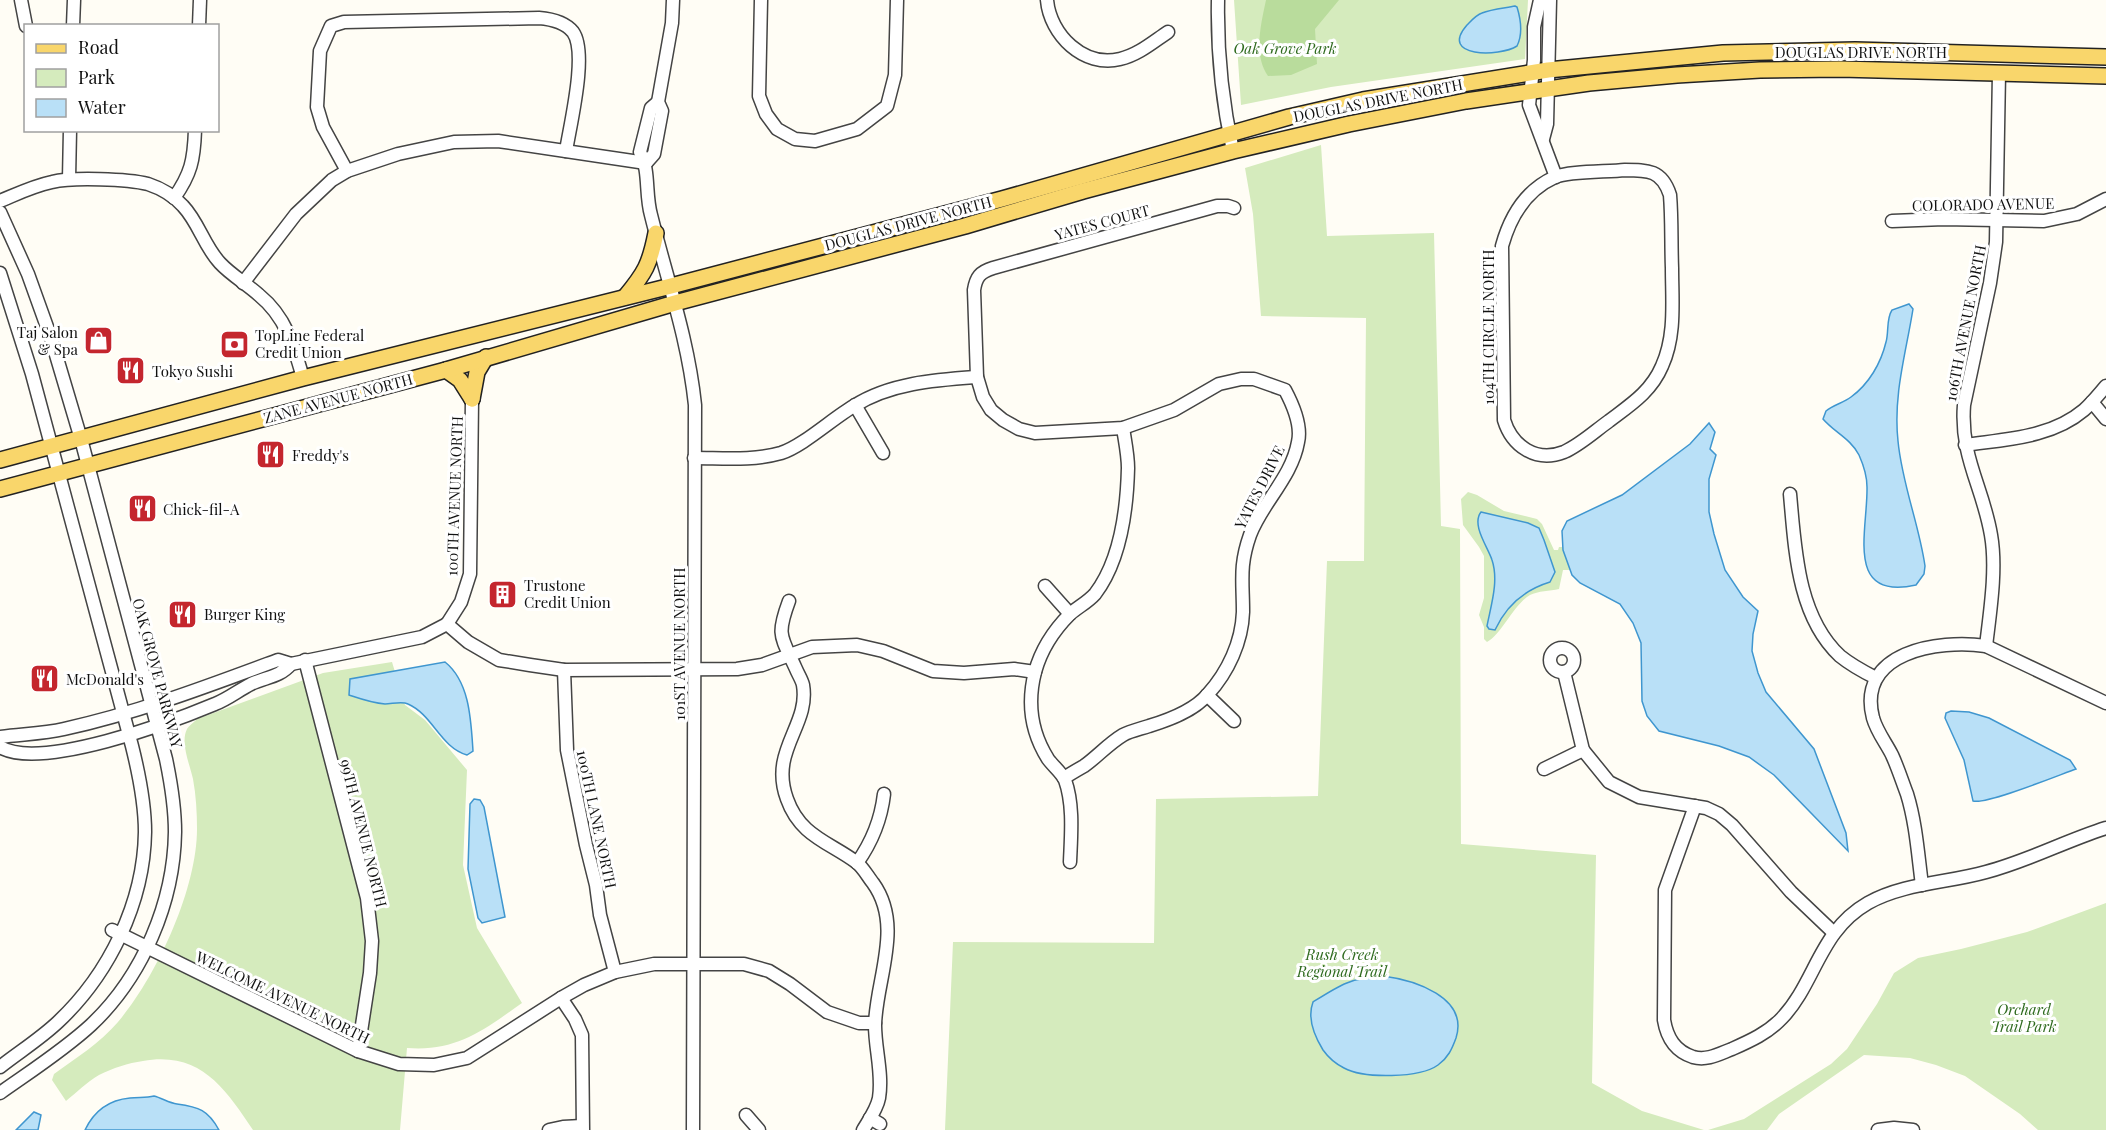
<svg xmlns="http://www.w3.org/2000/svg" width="2106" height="1130" font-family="'Playfair Display',serif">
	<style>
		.green { fill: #d5ebbd }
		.forest { fill: #b9dc9c }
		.water { fill: #b9e0f7; stroke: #3f96cf; stroke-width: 1.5 }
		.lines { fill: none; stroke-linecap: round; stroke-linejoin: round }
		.minor-casing { stroke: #444; stroke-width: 15 }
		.major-casing { stroke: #222; stroke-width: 18 }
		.minor { stroke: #fff; stroke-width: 12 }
		.major { stroke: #f9d66b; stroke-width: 15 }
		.labels { text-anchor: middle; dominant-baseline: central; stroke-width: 6; stroke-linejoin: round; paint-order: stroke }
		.park-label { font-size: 15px; font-style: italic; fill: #2f6b1f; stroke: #fff }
		.street-label { font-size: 15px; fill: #111; stroke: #fff }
		.poi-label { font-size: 15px; fill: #111; stroke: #fff; text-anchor: start }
	</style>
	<rect width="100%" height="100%" fill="#fffdf5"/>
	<g class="green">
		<path d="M1234 0H1528L1525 59 1331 87 1241 105Z"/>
		<path d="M1321 145 1327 236 1434 233 1441 526 1460 529 1461 844 1596 855 1592 1083 1642 1111 1704 1130H945L953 942 1154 943 1156 799 1318 796 1327 561H1364L1366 318 1261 316 1253 214 1245 168Z"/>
		<path d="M1468 492 1477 495 1504 511 1537 519 1542 524 1554 550H1558L1559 547H1563L1570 570H1563L1559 589C1550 591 1538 591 1530 595 1514 604 1501 635 1487 642L1484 639V627L1479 615 1484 598V556L1479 547 1463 525 1461 499Z"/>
		<path d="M392 662 405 705 425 720 467 770 463 865 477 928 522 1003C484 1030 456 1052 407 1048L400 1130H253C225 1088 200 1051 143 1061 128 1063 113 1068 99 1075 87 1082 77 1092 66 1101L52 1080 54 1074C76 1058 100 1043 118 1022 157 976 197 889 197 829 197 813 196 795 193 779 190 765 180 743 187 729 189 726 194 722 197 719L323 673Z"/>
		<path d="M2106 903V1130H2038L2020 1114 1965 1076 1936 1065 1910 1058 1864 1055 1779 1114 1767 1130H1708L1744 1119 1831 1064 1847 1049 1877 1004 1894 973 1918 958 1961 949 2027 932Z"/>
	</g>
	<path class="forest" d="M1266 0H1339L1315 29 1317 64 1291 75 1268 76C1253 55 1261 24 1266 0Z"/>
	<g class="water">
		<path d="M1515 6 1517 7C1521 20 1523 34 1517 46 1500 57 1438 58 1467 25 1471 21 1476 15 1482 13 1491 9 1505 8 1515 6Z"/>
		<path d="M1909 304 1913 309C1906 353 1893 395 1898 441 1902 484 1919 524 1925 566L1924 574 1916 585C1844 601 1868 530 1867 487 1867 477 1863 464 1859 455 1851 439 1834 432 1823 419L1826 411C1833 405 1843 403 1851 397 1869 384 1881 363 1886 342 1889 332 1886 319 1892 310Z"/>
		<path d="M1709 423 1715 432 1710 449 1716 455 1709 479V512L1714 534 1725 570 1743 597 1758 611 1753 634 1752 651 1758 673 1766 692 1814 749 1846 833 1848 851 1774 775 1749 757 1719 746 1659 731 1647 716 1642 701 1641 643 1633 623 1620 604 1580 583 1572 575 1563 550 1562 531 1567 521 1622 495 1690 444Z"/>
		<path d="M1481 512 1528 523 1539 528 1544 540 1555 572 1550 582C1524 590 1506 606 1495 630L1489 629 1487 626C1491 605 1499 581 1492 560 1488 547 1471 525 1481 512Z"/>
		<path d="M445 662C470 682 471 721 473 751L467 755C440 747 433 715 408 704 402 701 392 704 385 704 372 703 361 699 349 695L350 679Z"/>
		<path d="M1951 711 1969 712 1989 718 2070 760 2076 769C2059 775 1986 805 1973 801L1964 760 1945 718 1946 713Z"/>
		<path d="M474 799 480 800 484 807 505 917 482 923 478 918 468 869 470 804Z"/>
		<path d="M1383 976C1414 980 1469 997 1456 1038 1452 1049 1448 1058 1438 1065 1420 1078 1364 1079 1344 1068 1336 1064 1328 1057 1323 1050 1315 1037 1307 1018 1313 1002 1340 985 1350 978 1383 976Z"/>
		<path d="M154 1096C162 1098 169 1103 177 1104 199 1107 208 1110 219 1130H85C94 1111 108 1100 130 1098 139 1097 146 1098 154 1096Z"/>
		<path d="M34 1112 41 1115 38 1130H16Z"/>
	</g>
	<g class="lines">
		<defs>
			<g id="minor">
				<path d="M21 0 26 26"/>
				<path d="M761 0 759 96 766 114 777 129 795 139 815 141 857 129 887 106 895 75 897 0"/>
				<path d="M1047 0C1050 35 1084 68 1120 59 1138 55 1153 42 1168 32"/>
				<path d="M1218 0C1217 51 1222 101 1233 151"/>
				<path d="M1540 0 1534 27V60L1529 105 1556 177"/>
				<path d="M73 26 74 0"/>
				<path d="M199 26 200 0"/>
				<path d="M658 102 651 108 640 152C650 171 645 194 651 215 667 280 688 338 695 405L693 1130"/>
				<path d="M1543 139 1547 124 1550 0"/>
				<path d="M646 163 654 154 662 111 658 102 672 23 673 0"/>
				<path d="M1625 170C1648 170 1662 170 1670 195 1672 219 1671 243 1672 268 1672 301 1676 335 1662 366 1651 392 1630 405 1609 421 1595 431 1580 445 1564 452 1536 463 1512 446 1504 420L1502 246C1510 217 1526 190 1555 177 1569 171 1607 172 1625 170Z"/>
				<path d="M347 171 323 127 317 107 320 51 331 26 344 22 539 18C551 19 565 22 573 32 588 53 570 125 566 151"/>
				<path d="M69 179 70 130"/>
				<path d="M174 198C191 174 194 160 195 130"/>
				<path d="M0 201C17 194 33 186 52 182 72 177 128 179 148 184 160 188 174 196 183 206 199 223 204 246 220 263 231 275 247 284 259 295 286 317 294 346 303 378"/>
				<path d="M0 212 28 274 51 338 81 439 166 759C171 783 175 807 175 832 174 902 143 976 91 1025 64 1050 31 1071 0 1093"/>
				<path d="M1892 221 1944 219 2044 221 2077 214 2106 199"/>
				<path d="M0 273 32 374 132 746C139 774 145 803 145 832 144 903 109 974 58 1022 40 1039 19 1052 0 1067"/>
				<path d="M243 283 296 214 332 180 347 171 398 154 454 142 498 141 646 163"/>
				<path d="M2092 402 2106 419"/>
				<path d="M855 405 883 453"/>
				<path d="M1965 445C2006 439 2051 438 2084 410 2092 403 2099 394 2106 386"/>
				<path d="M694 458C723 458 753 461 781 453 803 446 833 418 854 406 890 383 935 380 977 377"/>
				<path d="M1790 494C1795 548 1797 616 1840 656 1851 665 1864 672 1876 678"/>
				<path d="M1045 586 1070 614"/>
				<path d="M789 601C776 636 781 636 796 669 798 674 802 680 803 685 810 726 769 750 787 799 800 836 829 842 856 862 863 867 868 877 873 883 904 926 876 979 875 1025 875 1049 883 1074 879 1098 877 1109 869 1120 863 1130"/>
				<path d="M447 624 468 642 499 660 530 665 564 670 737 669 762 665 812 647 857 645 883 651 933 671 964 673 1014 669 1035 672"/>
				<path d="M447 624 461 602 470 574 472 399"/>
				<path d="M1986 646C1990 612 1997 569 1991 535 1983 487 1960 457 1964 405L1990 283 1996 242 1999 73"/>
				<circle cx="1562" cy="660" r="12"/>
				<path d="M305 660 367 898 372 941 370 973 358 1051"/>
				<path d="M564 670 567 750 586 845 596 885 600 915 615 972"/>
				<path d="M1564 672 1583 750 1609 782 1639 797 1706 808 1719 814 1732 825 1791 892 1834 933"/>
				<path d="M1207 695 1234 721"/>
				<path d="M0 737C21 734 43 734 64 729 137 713 208 686 278 660L291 664 422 637 447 624"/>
				<path d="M0 747C40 771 172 722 215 704 228 699 239 690 251 684 266 677 280 677 291 664"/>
				<path d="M1544 769 1583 750"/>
				<path d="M1064 778C1070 774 1077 770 1084 766 1097 757 1108 744 1123 735 1130 731 1140 729 1149 726 1169 720 1194 711 1208 694 1228 672 1242 642 1243 612 1243 581 1239 566 1250 535 1262 503 1292 477 1298 442 1302 425 1293 405 1285 390L1254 379H1241L1219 384 1174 410 1123 428 1035 433 1019 429 1003 420 991 410 983 397 977 377 974 290C976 277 980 272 993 268L1217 206H1228L1234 208"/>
				<path d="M1695 806 1665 890 1664 1020C1667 1038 1675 1051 1693 1057 1707 1061 1719 1054 1732 1049 1750 1041 1768 1033 1782 1018 1816 982 1819 931 1868 903 1904 883 1947 883 1986 872 2028 861 2065 841 2106 828"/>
				<path d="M1070 862C1071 836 1074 805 1065 780 1061 772 1053 766 1048 759 1031 732 1027 703 1035 672 1041 650 1054 630 1070 614 1078 607 1088 602 1095 594 1121 560 1127 510 1128 468 1128 455 1125 441 1123 428"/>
				<path d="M857 863C872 842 881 820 884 794"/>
				<path d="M1922 885C1918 855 1916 823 1907 794 1902 781 1898 768 1892 755 1886 743 1877 732 1873 718 1856 652 1938 639 1986 646L2106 703"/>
				<path d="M112 930 358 1051 399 1064 434 1065 467 1058 561 998 584 985 615 972 654 964H744L769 971 790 984 827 1012 859 1023H875"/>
				<path d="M561 998 575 1019 582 1035 583 1130"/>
				<path d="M746 1115 759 1130"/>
				<path d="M870 1118 880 1124"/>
				<path d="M549 1130 563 1127 582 1126"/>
				<path d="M1878 1130 1894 1128 1913 1130"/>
			</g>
			<g id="major">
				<path d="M625 297C645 273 650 264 656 233"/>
				<path d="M446 370 460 380 472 399"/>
				<path d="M472 399 477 372 486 357"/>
				<path d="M0 460 303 378 671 286 1002 199 1289 117 1363 100 1548 70 1723 53 1855 50 2106 57"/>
				<path d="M0 489 446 370 675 303 965 226 1083 191 1233 151 1349 124 1466 101 1589 83 1677 75 1760 70 1840 69 2106 76"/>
			</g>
		</defs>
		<use href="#minor" class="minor-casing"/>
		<use href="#major" class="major-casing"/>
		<use href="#minor" class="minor"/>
		<use href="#major" class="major"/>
	</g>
	<defs>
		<symbol id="shop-square" viewBox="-11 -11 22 22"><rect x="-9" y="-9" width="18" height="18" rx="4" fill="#c4262e" stroke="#fff"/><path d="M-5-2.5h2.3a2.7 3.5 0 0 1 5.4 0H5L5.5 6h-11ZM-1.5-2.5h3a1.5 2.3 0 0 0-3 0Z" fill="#fff"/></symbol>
		<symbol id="bank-square" viewBox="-11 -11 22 22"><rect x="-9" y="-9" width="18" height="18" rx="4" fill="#c4262e" stroke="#fff"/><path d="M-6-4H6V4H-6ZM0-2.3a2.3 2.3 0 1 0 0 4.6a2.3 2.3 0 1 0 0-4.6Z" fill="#fff"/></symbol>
		<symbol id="restaurant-square" viewBox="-11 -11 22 22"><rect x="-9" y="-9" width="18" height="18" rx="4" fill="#c4262e" stroke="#fff"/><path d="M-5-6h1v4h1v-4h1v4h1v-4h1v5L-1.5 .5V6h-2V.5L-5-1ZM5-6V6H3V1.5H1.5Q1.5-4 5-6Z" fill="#fff"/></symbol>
		<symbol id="building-square" viewBox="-11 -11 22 22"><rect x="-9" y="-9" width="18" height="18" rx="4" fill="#c4262e" stroke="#fff"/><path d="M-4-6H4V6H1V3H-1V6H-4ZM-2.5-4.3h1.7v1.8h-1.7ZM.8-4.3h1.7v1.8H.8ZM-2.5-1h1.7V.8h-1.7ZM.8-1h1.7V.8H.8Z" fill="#fff"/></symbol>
	</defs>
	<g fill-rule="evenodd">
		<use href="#shop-square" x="82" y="324" width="33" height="33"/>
		<use href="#bank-square" x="218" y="328" width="33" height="33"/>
		<use href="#restaurant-square" x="114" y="354" width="33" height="33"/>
		<use href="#restaurant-square" x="254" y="438" width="33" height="33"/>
		<use href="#restaurant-square" x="126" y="492" width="33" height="33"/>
		<use href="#building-square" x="486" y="578" width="33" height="33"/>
		<use href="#restaurant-square" x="166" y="598" width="33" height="33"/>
		<use href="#restaurant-square" x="28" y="662" width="33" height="33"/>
	</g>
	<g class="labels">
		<g class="park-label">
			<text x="1285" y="48">Oak Grove Park</text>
			<text x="1342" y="954">Rush Creek<tspan x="1342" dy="17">Regional Trail</tspan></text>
			<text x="2024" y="1009">Orchard<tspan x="2024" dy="17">Trail Park</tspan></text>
		</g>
		<g class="street-label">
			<text x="1861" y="52">DOUGLAS DRIVE NORTH</text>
			<text transform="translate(1378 100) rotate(-11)">DOUGLAS DRIVE NORTH</text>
			<text transform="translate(1983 204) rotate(-1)">COLORADO AVENUE</text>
			<text transform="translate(1102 222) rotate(-15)">YATES COURT</text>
			<text transform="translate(908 223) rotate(-15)">DOUGLAS DRIVE NORTH</text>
			<text transform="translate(1965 323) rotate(-79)">106TH AVENUE NORTH</text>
			<text transform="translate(1488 327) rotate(-90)">104TH CIRCLE NORTH</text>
			<text transform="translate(338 398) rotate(-15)">ZANE AVENUE NORTH</text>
			<text transform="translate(1259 487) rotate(-63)">YATES DRIVE</text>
			<text transform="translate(454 496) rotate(-88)">100TH AVENUE NORTH</text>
			<text transform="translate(679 644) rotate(-90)">101ST AVENUE NORTH</text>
			<text transform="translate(158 673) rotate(75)">OAK GROVE PARKWAY</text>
			<text transform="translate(597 819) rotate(78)">100TH LANE NORTH</text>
			<text transform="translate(364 833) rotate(76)">99TH AVENUE NORTH</text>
			<text transform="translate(283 997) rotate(26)">WELCOME AVENUE NORTH</text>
		</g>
		<g class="poi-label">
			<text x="78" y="332" text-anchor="end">Taj Salon<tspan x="78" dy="17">&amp; Spa</tspan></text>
			<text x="255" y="335">TopLine Federal<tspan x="255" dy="17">Credit Union</tspan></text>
			<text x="152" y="371">Tokyo Sushi</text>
			<text x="292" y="455">Freddy's</text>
			<text x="163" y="509">Chick-fil-A</text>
			<text x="524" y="585">Trustone<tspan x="524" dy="17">Credit Union</tspan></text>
			<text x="204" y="614">Burger King</text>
			<text x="66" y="679">McDonald's</text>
		</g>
	</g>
	<rect x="24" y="24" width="195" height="108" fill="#ffffff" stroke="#a0a0a0" stroke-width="1.5"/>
	<rect x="36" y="44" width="30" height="9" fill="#f9d66b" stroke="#a0a0a0" stroke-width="1.5"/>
	<text x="78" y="54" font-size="18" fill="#111111">Road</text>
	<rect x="36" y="69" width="30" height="18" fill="#d5ebbd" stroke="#a0a0a0" stroke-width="1.5"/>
	<text x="78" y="84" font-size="18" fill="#111111">Park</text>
	<rect x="36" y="99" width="30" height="18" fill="#b9e0f7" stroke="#a0a0a0" stroke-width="1.5"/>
	<text x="78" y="114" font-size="18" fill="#111111">Water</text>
</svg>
